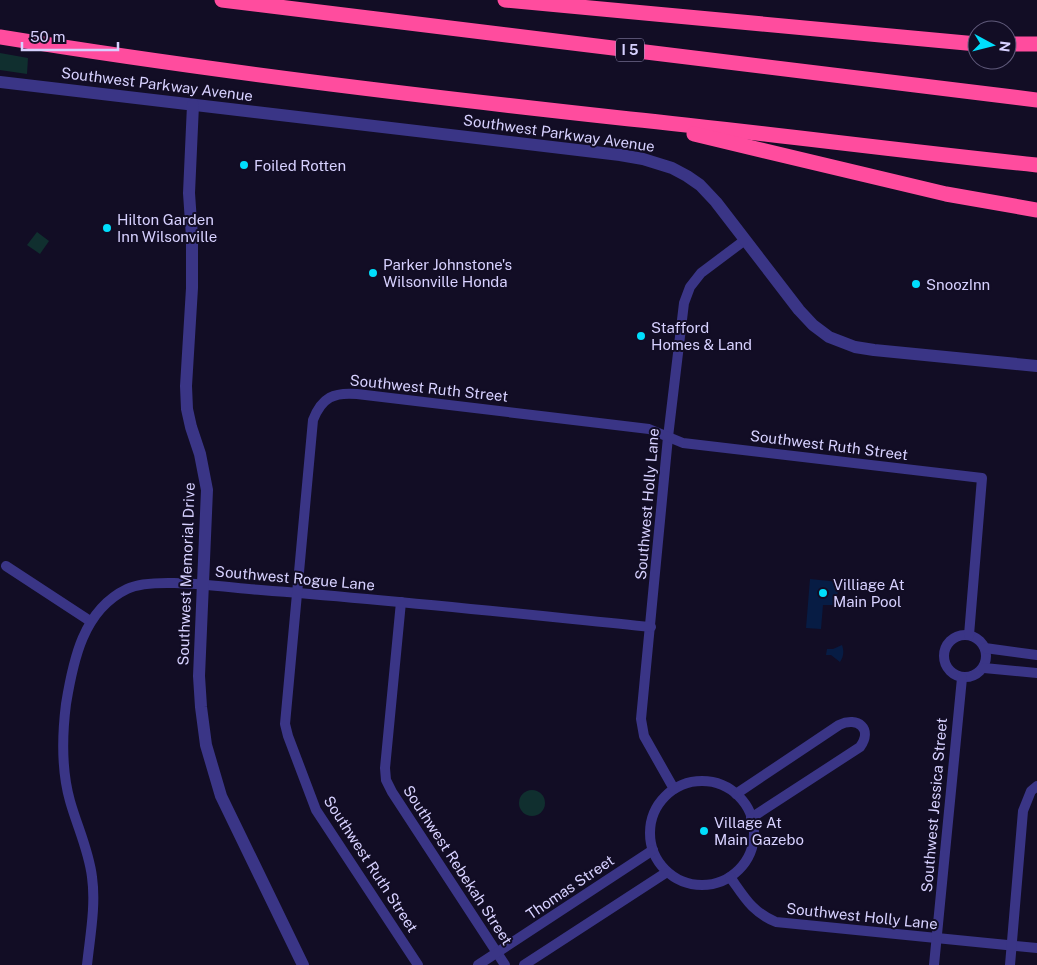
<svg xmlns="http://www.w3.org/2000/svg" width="1037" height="965" font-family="'Public Sans',sans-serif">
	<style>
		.green { fill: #102f2f }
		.water { fill: #071c44 }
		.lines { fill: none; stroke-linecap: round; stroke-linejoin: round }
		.minor { stroke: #3a3586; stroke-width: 10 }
		.tertiary { stroke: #3a3586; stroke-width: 12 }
		.motorway { stroke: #ff4c9e; stroke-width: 15 }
		.poi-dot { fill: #00defc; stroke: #120d25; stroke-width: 2 }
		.labels { text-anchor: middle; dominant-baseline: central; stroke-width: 4; stroke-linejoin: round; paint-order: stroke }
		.shield { fill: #120d25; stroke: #9c96be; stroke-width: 1 }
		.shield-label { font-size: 14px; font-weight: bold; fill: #d7d1ff }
		.street-label { font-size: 15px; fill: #d7d1ff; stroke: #120d25 }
		.poi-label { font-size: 15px; fill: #d7d1ff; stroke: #120d25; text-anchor: start }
	</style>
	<rect width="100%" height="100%" fill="#120d25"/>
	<g class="green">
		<path d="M0 53 28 58 27 74 0 70Z"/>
		<path d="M37 232 49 241 40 254 27 245Z"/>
		<circle cx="532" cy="803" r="13"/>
	</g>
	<g class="water">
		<path d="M810 579 839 582 836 605H823L821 629 806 628Z"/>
		<path d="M842 645C844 651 844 656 840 662L831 655H826L827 649H833Z"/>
	</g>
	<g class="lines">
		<g class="minor">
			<path d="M6 566 90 621"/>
			<path d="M401 602 385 768 386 780 392 792 505 965"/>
			<circle cx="965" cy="656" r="21"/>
			<path d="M985 648 1037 655"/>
			<path d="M984 668 1037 673"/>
			<circle cx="702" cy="833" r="52"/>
			<path d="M674 789 644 736 641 719 668 437 684 303 690 287 701 273 745 240"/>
			<path d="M736 794 839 725C858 716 873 729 860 747L751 818"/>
			<path d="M730 877C745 898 752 912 776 922L1037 948"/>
			<path d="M87 965C90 936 96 906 92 877 89 851 77 826 70 801 61 769 62 736 66 704 73 661 83 610 127 589 154 576 228 588 261 590 391 600 521 614 651 627"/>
			<path d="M418 965 316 810 288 736 285 724 313 420C322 397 334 392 357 394L649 429 683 443 982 478 969 635"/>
			<path d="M478 965 653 850"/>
			<path d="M524 965 667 872"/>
			<path d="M934 965 962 678"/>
			<path d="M1010 965 1023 811 1031 791 1037 786"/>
		</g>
		<g class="tertiary">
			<path d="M0 82 620 155 643 159 672 168 687 176 700 185 716 202 799 310 813 325 829 337 855 347 874 350 1037 366"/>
			<path d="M193 105 189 193 192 237V288L186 386 187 409 191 427 200 454 207 490 199 676 201 707 206 745 221 796 303 965"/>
		</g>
		<g class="motorway">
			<path d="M222 0 1037 100"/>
			<path d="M505 0 977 44"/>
			<path d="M0 37C209 71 420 96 630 119 766 133 901 151 1037 165"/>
			<path d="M1007 44H1037"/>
			<path d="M694 134 946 194 1037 210"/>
		</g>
	</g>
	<g class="poi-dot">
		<circle cx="244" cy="165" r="5"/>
		<circle cx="107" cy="228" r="5"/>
		<circle cx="373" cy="273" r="5"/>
		<circle cx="916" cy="284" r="5"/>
		<circle cx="641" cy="336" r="5"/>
		<circle cx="823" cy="593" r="5"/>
		<circle cx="704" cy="831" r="5"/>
	</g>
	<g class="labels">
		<rect class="shield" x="616" y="38.5" width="28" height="23" rx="4"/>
		<g class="shield-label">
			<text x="630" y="50">I 5</text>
		</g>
		<g class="street-label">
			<text transform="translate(157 84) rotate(7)">Southwest Parkway Avenue</text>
			<text transform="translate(559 133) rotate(8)">Southwest Parkway Avenue</text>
			<text transform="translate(429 388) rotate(6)">Southwest Ruth Street</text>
			<text transform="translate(829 445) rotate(7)">Southwest Ruth Street</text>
			<text transform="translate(647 504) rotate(-85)">Southwest Holly Lane</text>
			<text transform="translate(186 574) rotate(-88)">Southwest Memorial Drive</text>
			<text transform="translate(295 578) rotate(5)">Southwest Rogue Lane</text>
			<text transform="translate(934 805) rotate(-85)">Southwest Jessica Street</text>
			<text transform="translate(371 864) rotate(57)">Southwest Ruth Street</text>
			<text transform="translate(458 865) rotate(57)">Southwest Rebekah Street</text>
			<text transform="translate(570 887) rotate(-34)">Thomas Street</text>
			<text transform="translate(862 916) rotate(6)">Southwest Holly Lane</text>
		</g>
		<g class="poi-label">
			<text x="254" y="165">Foiled Rotten</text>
			<text x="117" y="219">Hilton Garden<tspan x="117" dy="17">Inn Wilsonville</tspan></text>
			<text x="383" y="264">Parker Johnstone's<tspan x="383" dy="17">Wilsonville Honda</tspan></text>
			<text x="926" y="284">SnoozInn</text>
			<text x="651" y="327">Stafford<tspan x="651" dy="17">Homes &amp; Land</tspan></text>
			<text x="833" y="584">Villiage At<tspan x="833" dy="17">Main Pool</tspan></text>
			<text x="714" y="822">Village At<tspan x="714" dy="17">Main Gazebo</tspan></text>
		</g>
	</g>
	<g transform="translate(992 45) rotate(97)"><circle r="24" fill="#120d25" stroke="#615b7c"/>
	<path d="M0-4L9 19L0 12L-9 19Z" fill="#00defc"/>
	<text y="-8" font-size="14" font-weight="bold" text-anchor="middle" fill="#d7d1ff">N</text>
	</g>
	<path d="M22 42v8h96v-8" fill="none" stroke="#d7d1ff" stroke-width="2.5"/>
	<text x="30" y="42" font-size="15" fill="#d7d1ff" stroke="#120d25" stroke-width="4" paint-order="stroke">50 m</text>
</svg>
